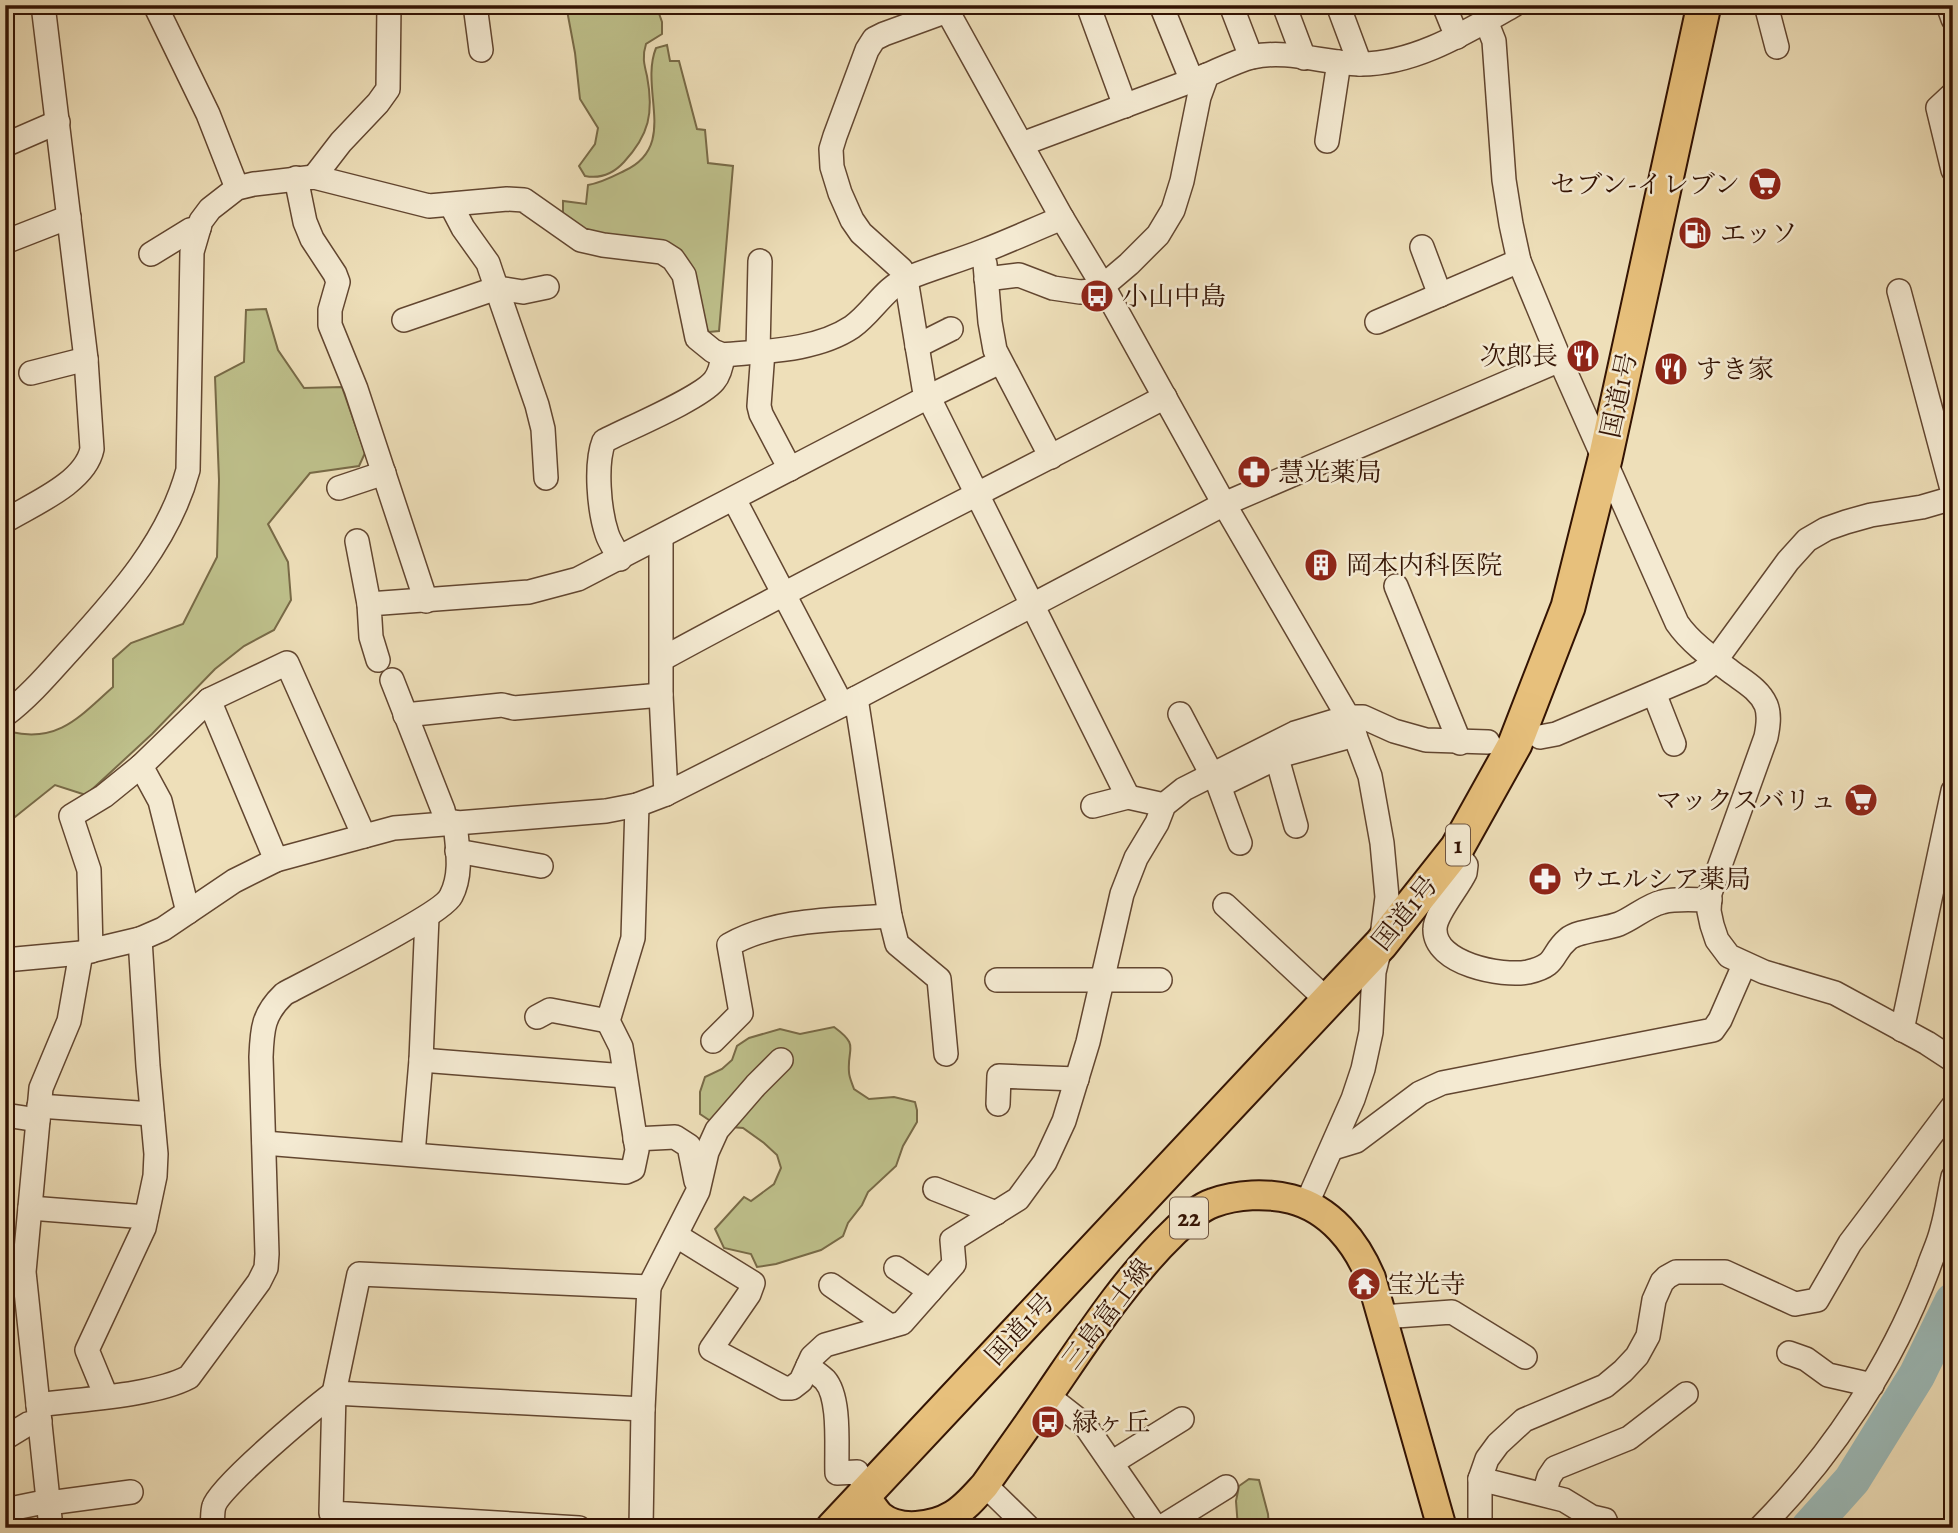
<svg xmlns="http://www.w3.org/2000/svg" width="1958" height="1533" font-family="Alegreya,'Noto Serif JP',serif">
	<style>
		.green { fill: #bec08b; stroke: #786a47; stroke-width: 2 }
		.lines { fill: none; stroke-linecap: round; stroke-linejoin: round }
		.river { stroke: #9cbab8; stroke-width: 37 }
		.minor-casing { stroke: #624630; stroke-width: 26 }
		.major-casing { stroke: #331303; stroke-width: 32 }
		.highway-casing { stroke: #331303; stroke-width: 37 }
		.minor { stroke: #f4ead2; stroke-width: 23 }
		.major { stroke: #e7c07c; stroke-width: 28 }
		.highway { stroke: #e7c07c; stroke-width: 33 }
		.labels { text-anchor: middle; dominant-baseline: central; stroke-width: 5; stroke-linejoin: round; paint-order: stroke }
		.shield { fill: #f4ead2; stroke: #6d5441; stroke-width: 2 }
		.shield-label { font-size: 24px; font-weight: bold; fill: #331303 }
		.poi-label { font-size: 26px; fill: #331303; stroke: #f4ead2; text-anchor: start }
		.street-label { font-size: 26px; fill: #331303; stroke: #f4ead2 }
	</style>
	<rect width="100%" height="100%" fill="#eedfb9"/>
	<filter id="stains"><feTurbulence type="fractalNoise" baseFrequency=".00286" numOctaves="4"/><feColorMatrix values="0 0 0 0 .2 0 0 0 0 .09 0 0 0 0 .02 0 0 0 .5 -.17"/></filter>
	<radialGradient id="worn" r=".72"><stop offset=".6" stop-color="#630" stop-opacity="0"/><stop offset="1" stop-color="#630" stop-opacity=".3"/></radialGradient>
	<g class="green">
		<path d="M566 5H656L662 22V34L646 44C642 56 644 64 647 76 654 113 649 135 624 162 613 174 600 179 585 176L579 166 595 144 598 128 580 99 575 53Z"/>
		<path d="M667 45 670 61H679L697 129 705 130 708 163 733 166 719 331 709 332 704 326 691 270 680 250 658 243 587 231 563 216V201L586 204 588 185C601 183 612 177 624 171 679 146 639 90 656 48Z"/>
		<path d="M266 309 278 350 304 388 342 387 365 453 359 466 310 473 268 524 288 562 291 600 274 630 244 646 215 669 152 734 86 795 55 785 5 825V738L11 732C59 743 80 716 113 687V659L131 643 183 624 217 557 219 480 215 377 244 362 246 310Z"/>
		<path d="M834 1027C860 1046 847 1047 849 1072 849 1077 852 1083 854 1089L869 1099 894 1097 915 1102 917 1110V1122L903 1146 896 1166 868 1192 862 1205 848 1223 843 1236 821 1250 776 1264 757 1267 751 1254 724 1248 715 1229 744 1197 751 1201 774 1184 781 1168 777 1155 764 1143 743 1128 718 1126 700 1114V1092L705 1077 722 1069 732 1060 737 1046 749 1038 780 1029 800 1034Z"/>
		<path d="M1249 1479 1259 1480 1268 1514 1269 1528H1238L1236 1501 1239 1486Z"/>
	</g>
	<g class="lines">
		<path class="river" d="M1809 1528 1852 1480 1917 1375 1953 1301"/>
		<defs>
			<g id="minor">
				<path d="M155 5 208 114 237 188"/>
				<path d="M475 5 481 50"/>
				<path d="M944 5 1062 218 1103 286 1224 504 1348 717 1370 776 1382 843 1387 897 1381 944 1374 972 1371 1032 1363 1069 1353 1099 1307 1203"/>
				<path d="M1088 5 1125 106"/>
				<path d="M1161 5 1192 81"/>
				<path d="M1231 5 1251 57"/>
				<path d="M1284 5 1304 58"/>
				<path d="M1338 5 1360 64"/>
				<path d="M1444 5 1457 37"/>
				<path d="M1766 5 1777 47"/>
				<path d="M1948 5 1953 19"/>
				<path d="M947 11 884 34 874 39 867 50 835 136 831 149 832 167 840 193 852 220 861 233 901 269 906 279 924 388 1128 797"/>
				<path d="M1486 21 1494 41 1504 180 1511 224 1519 261 1560 360 1677 623C1690 642 1711 657 1730 671 1743 681 1759 689 1766 705 1770 715 1768 727 1766 737L1710 893 1709 911 1712 925 1717 940 1729 956 1764 972 1835 993 1927 1043 1953 1060"/>
				<path d="M1953 94 1938 108 1953 170"/>
				<path d="M1327 141 1339 62"/>
				<path d="M1022 144 1207 75"/>
				<path d="M5 145 58 122"/>
				<path d="M314 177 341 142 378 103 388 89 389 5"/>
				<path d="M296 178 305 222 312 239 335 274 338 282 330 310V325L356 389 426 601"/>
				<path d="M451 205 463 228 488 263 491 272 537 405 543 429 546 478"/>
				<path d="M5 242 69 217"/>
				<path d="M1422 247 1440 295"/>
				<path d="M151 254 190 230 199 228"/>
				<path d="M985 264 990 322 995 350 1051 457"/>
				<path d="M986 279 1019 275 1053 288 1080 292 1091 291 1103 286 1129 264 1158 235 1173 210 1182 181 1199 97 1207 75C1221 69 1237 61 1252 57 1287 49 1324 63 1359 64 1414 65 1468 31 1514 5"/>
				<path d="M1899 291 1953 493"/>
				<path d="M404 320 497 288 523 292 547 287"/>
				<path d="M1377 322 1519 261"/>
				<path d="M917 346 951 329"/>
				<path d="M763 351 759 406 761 414 790 469"/>
				<path d="M758 352 760 261"/>
				<path d="M31 373 86 359"/>
				<path d="M339 488 384 473"/>
				<path d="M734 499 842 705"/>
				<path d="M5 521C33 504 85 483 92 449L86 359 43 5"/>
				<path d="M661 538V695L666 794"/>
				<path d="M357 541 369 604"/>
				<path d="M620 559C616 551 610 543 607 534 599 510 595 464 604 441 629 428 699 399 714 381 720 374 722 363 723 355"/>
				<path d="M1396 586 1460 743"/>
				<path d="M662 659C828 568 998 485 1165 397"/>
				<path d="M378 660 371 637 369 604 529 592 578 579 928 397 1000 362"/>
				<path d="M392 680 443 810 446 822"/>
				<path d="M1654 693 1674 744"/>
				<path d="M856 698 890 916 897 944 939 979 946 1054"/>
				<path d="M209 700 276 860"/>
				<path d="M1180 714 1212 775"/>
				<path d="M5 715C30 696 50 672 70 650 119 596 169 541 188 470L192 252 201 221 210 209 237 188 254 184 314 177 429 206 507 199 524 200 581 240 603 245 662 252 673 259 684 275 697 338 713 351 723 355C765 351 816 351 852 327 873 312 884 288 908 278 932 268 958 261 983 251 1009 241 1035 229 1062 218"/>
				<path d="M405 715 502 705 514 708 661 695"/>
				<path d="M1540 737 1556 734 1700 673 1715 661 1788 561 1807 540 1826 529 1846 522 1871 515 1922 507 1953 498"/>
				<path d="M1277 758 1296 826"/>
				<path d="M141 766 160 801 188 912"/>
				<path d="M1093 806 1128 797 1164 805"/>
				<path d="M1240 843 1219 786 1282 755 1355 735"/>
				<path d="M457 851 541 866"/>
				<path d="M1455 851 1466 865 1465 873C1458 888 1435 914 1435 929 1434 964 1502 977 1528 972 1559 965 1550 954 1568 939 1577 931 1606 929 1619 924 1634 918 1646 906 1662 902 1676 898 1695 900 1710 900"/>
				<path d="M1225 905 1328 1001"/>
				<path d="M91 951 89 870 71 816 104 796 141 766 209 700 287 663 364 836"/>
				<path d="M5 960 81 953 140 939 163 929 234 881 276 860 394 828 606 811 637 805 666 794 856 698 1224 504 1560 360"/>
				<path d="M997 980H1160"/>
				<path d="M537 1017 550 1010 608 1021"/>
				<path d="M1902 1030 1953 791"/>
				<path d="M713 1041 741 1013 729 945C777 918 836 920 890 916"/>
				<path d="M421 1060 625 1076"/>
				<path d="M998 1104 999 1076 1077 1079"/>
				<path d="M39 1106 152 1114"/>
				<path d="M5 1115 38 1120"/>
				<path d="M635 1139 675 1137 689 1146 696 1181"/>
				<path d="M264 1143 626 1172 633 1169 637 1150 621 1047 608 1021 633 938 637 805"/>
				<path d="M1333 1148 1356 1141 1420 1093 1442 1083 1713 1030 1720 1020 1744 965"/>
				<path d="M413 1154 421 1060 427 917"/>
				<path d="M935 1189 996 1213"/>
				<path d="M30 1208 146 1217"/>
				<path d="M677 1236 753 1283 749 1294 711 1349 784 1388H792L801 1381 812 1357 825 1345 902 1323 954 1264 952 1240 1018 1199 1045 1162 1064 1121 1088 1042 1122 894 1136 858 1157 823 1164 805 1184 789 1295 733 1348 717H1363L1394 731 1426 740 1488 742"/>
				<path d="M896 1268 930 1291"/>
				<path d="M831 1285 890 1326"/>
				<path d="M649 1287 698 1191 707 1152 717 1130 756 1085 781 1060"/>
				<path d="M1382 1317 1452 1312 1525 1357"/>
				<path d="M1789 1353 1806 1359 1828 1375 1872 1385"/>
				<path d="M808 1366C813 1371 820 1375 825 1380 841 1398 836 1449 837 1473L857 1472 862 1481 864 1494"/>
				<path d="M106 1396 87 1350 144 1228 155 1176 156 1154 148 1066 140 939"/>
				<path d="M1048 1396 1085 1425 1156 1528"/>
				<path d="M38 1405C81 1399 153 1396 189 1377L259 1282 266 1268 267 1254 261 1057C262 1029 263 1014 284 994 311 979 442 915 451 896 463 873 457 847 455 822"/>
				<path d="M5 1438 28 1424 40 1421"/>
				<path d="M1113 1462 1182 1419"/>
				<path d="M1480 1479 1564 1500 1592 1517 1605 1520 1608 1528"/>
				<path d="M985 1485 1029 1528"/>
				<path d="M1544 1494 1549 1477 1555 1468 1629 1438 1686 1394"/>
				<path d="M49 1503 131 1492"/>
				<path d="M5 1510 49 1501"/>
				<path d="M51 1528 24 1272 41 1088 69 1021 81 953"/>
				<path d="M212 1528C213 1521 212 1512 214 1506 219 1487 314 1408 334 1393L643 1409"/>
				<path d="M579 1528 331 1513 334 1393 359 1274 649 1287 643 1409 641 1528"/>
				<path d="M1160 1528 1226 1487"/>
				<path d="M1480 1528V1479L1487 1459 1498 1444 1524 1420 1605 1386 1623 1371 1637 1356 1648 1336 1654 1300 1662 1282 1667 1277 1676 1272H1725L1795 1304 1817 1300 1850 1243 1953 1106"/>
				<path d="M1760 1528C1832 1455 1892 1365 1928 1269 1932 1256 1939 1243 1942 1229 1947 1212 1949 1194 1953 1177"/>
			</g>
			<path id="major" d="M864 1494C869 1501 874 1510 880 1516 899 1532 933 1527 953 1515 965 1508 975 1496 985 1485 1006 1455 1028 1425 1049 1394 1088 1337 1125 1279 1175 1231 1186 1221 1198 1208 1213 1203 1237 1194 1267 1193 1291 1199 1330 1209 1356 1242 1371 1278L1442 1528"/>
			<path id="highway" d="M833 1528 1381 944 1457 848 1515 744 1568 607 1605 459 1704 5"/>
		</defs>
		<use href="#minor" class="minor-casing"/>
		<use href="#major" class="major-casing"/>
		<use href="#highway" class="highway-casing"/>
		<use href="#minor" class="minor"/>
		<use href="#major" class="major"/>
		<use href="#highway" class="highway"/>
	</g>
	<defs>
		<symbol id="supermarket-disc" viewBox="-11 -11 22 22"><circle r="9.5" fill="#8f2418" stroke="#f4ead2"/><path d="M-6-5.5h2.5l.6 2H6L4.5 2H-2.5L-4.4-4H-6ZM-1.5 3.2a1.3 1.3 0 1 0 .1 0ZM3 3.2a1.3 1.3 0 1 0 .1 0Z" fill="#fff"/></symbol>
		<symbol id="fuel-disc" viewBox="-11 -11 22 22"><circle r="9.5" fill="#8f2418" stroke="#f4ead2"/><path d="M-5.5-6h7V0h2V4h1.3V-2.5L3-4.5l.8-.8L6-3V5H2.5V1h-1V6h-7ZM-4.2-4.7v3.2H.2V-4.7Z" fill="#fff"/></symbol>
		<symbol id="bus-disc" viewBox="-11 -11 22 22"><circle r="9.5" fill="#8f2418" stroke="#f4ead2"/><path d="M-5-6H5V4H4V6H2V4H-2V6H-4V4H-5ZM-3.5-4V0h7V-4ZM-3.5 1.2v1.5H-2V1.2ZM2 1.2v1.5H3.5V1.2Z" fill="#fff"/></symbol>
		<symbol id="restaurant-disc" viewBox="-11 -11 22 22"><circle r="9.5" fill="#8f2418" stroke="#f4ead2"/><path d="M-5-6h1v4h1v-4h1v4h1v-4h1v5L-1.5 .5V6h-2V.5L-5-1ZM5-6V6H3V1.5H1.5Q1.5-4 5-6Z" fill="#fff"/></symbol>
		<symbol id="pharmacy-disc" viewBox="-11 -11 22 22"><circle r="9.5" fill="#8f2418" stroke="#f4ead2"/><path d="M-2-6h4v4h4v4h-4v4h-4v-4h-4v-4h4Z" fill="#fff"/></symbol>
		<symbol id="building-disc" viewBox="-11 -11 22 22"><circle r="9.5" fill="#8f2418" stroke="#f4ead2"/><path d="M-4-6H4V6H1V3H-1V6H-4ZM-2.5-4.3h1.7v1.8h-1.7ZM.8-4.3h1.7v1.8H.8ZM-2.5-1h1.7V.8h-1.7ZM.8-1h1.7V.8H.8Z" fill="#fff"/></symbol>
		<symbol id="temple-disc" viewBox="-11 -11 22 22"><circle r="9.5" fill="#8f2418" stroke="#f4ead2"/><path d="M0-6L5-2H3V0L6.5 2.5H4V6H1.5V3h-3V6H-4V2.5H-6.5L-3 0V-2H-5Z" fill="#fff"/></symbol>
	</defs>
	<g fill-rule="evenodd">
		<use href="#supermarket-disc" x="1746" y="165" width="38" height="38"/>
		<use href="#fuel-disc" x="1676" y="214" width="38" height="38"/>
		<use href="#bus-disc" x="1078" y="277" width="38" height="38"/>
		<use href="#restaurant-disc" x="1564" y="337" width="38" height="38"/>
		<use href="#restaurant-disc" x="1652" y="350" width="38" height="38"/>
		<use href="#pharmacy-disc" x="1235" y="453" width="38" height="38"/>
		<use href="#building-disc" x="1302" y="546" width="38" height="38"/>
		<use href="#supermarket-disc" x="1842" y="781" width="38" height="38"/>
		<use href="#pharmacy-disc" x="1526" y="860" width="38" height="38"/>
		<use href="#temple-disc" x="1345" y="1265" width="38" height="38"/>
		<use href="#bus-disc" x="1029" y="1403" width="38" height="38"/>
	</g>
	<g class="labels">
		<g class="shield">
			<rect x="1446" y="824.5" width="24" height="41" rx="5"/>
			<rect x="1170" y="1197.5" width="38" height="41" rx="5"/>
		</g>
		<g class="shield-label">
			<text x="1458" y="845">1</text>
			<text x="1189" y="1218">22</text>
		</g>
		<g class="poi-label">
			<text x="1740" y="184" text-anchor="end">セブン-イレブン</text>
			<text x="1720" y="233">エッソ</text>
			<text x="1122" y="296">小山中島</text>
			<text x="1558" y="356" text-anchor="end">次郎長</text>
			<text x="1696" y="369">すき家</text>
			<text x="1278" y="472">慧光薬局</text>
			<text x="1346" y="565">岡本内科医院</text>
			<text x="1836" y="800" text-anchor="end">マックスバリュ</text>
			<text x="1570" y="879">ウエルシア薬局</text>
			<text x="1388" y="1284">宝光寺</text>
			<text x="1072" y="1422">緑ヶ丘</text>
		</g>
		<g class="street-label">
			<text transform="translate(1619 395) rotate(-78)">国道1号</text>
			<text transform="translate(1405 913) rotate(-51)">国道1号</text>
			<text transform="translate(1107 1314) rotate(-53)">三島富士線</text>
			<text transform="translate(1020 1329) rotate(-47)">国道1号</text>
		</g>
	</g>
	<rect width="1958" height="1533" fill="none" stroke="#eedfb9" stroke-width="28"/>
	<rect x="7" y="7" width="1944" height="1519" fill="none" stroke="#331303" stroke-width="3.5"/>
	<rect x="14" y="14" width="1930" height="1505" fill="none" stroke="#331303" stroke-width="2"/>
	<rect width="100%" height="100%" filter="url(#stains)"/>
	<rect width="100%" height="100%" fill="url(#worn)"/>
</svg>
